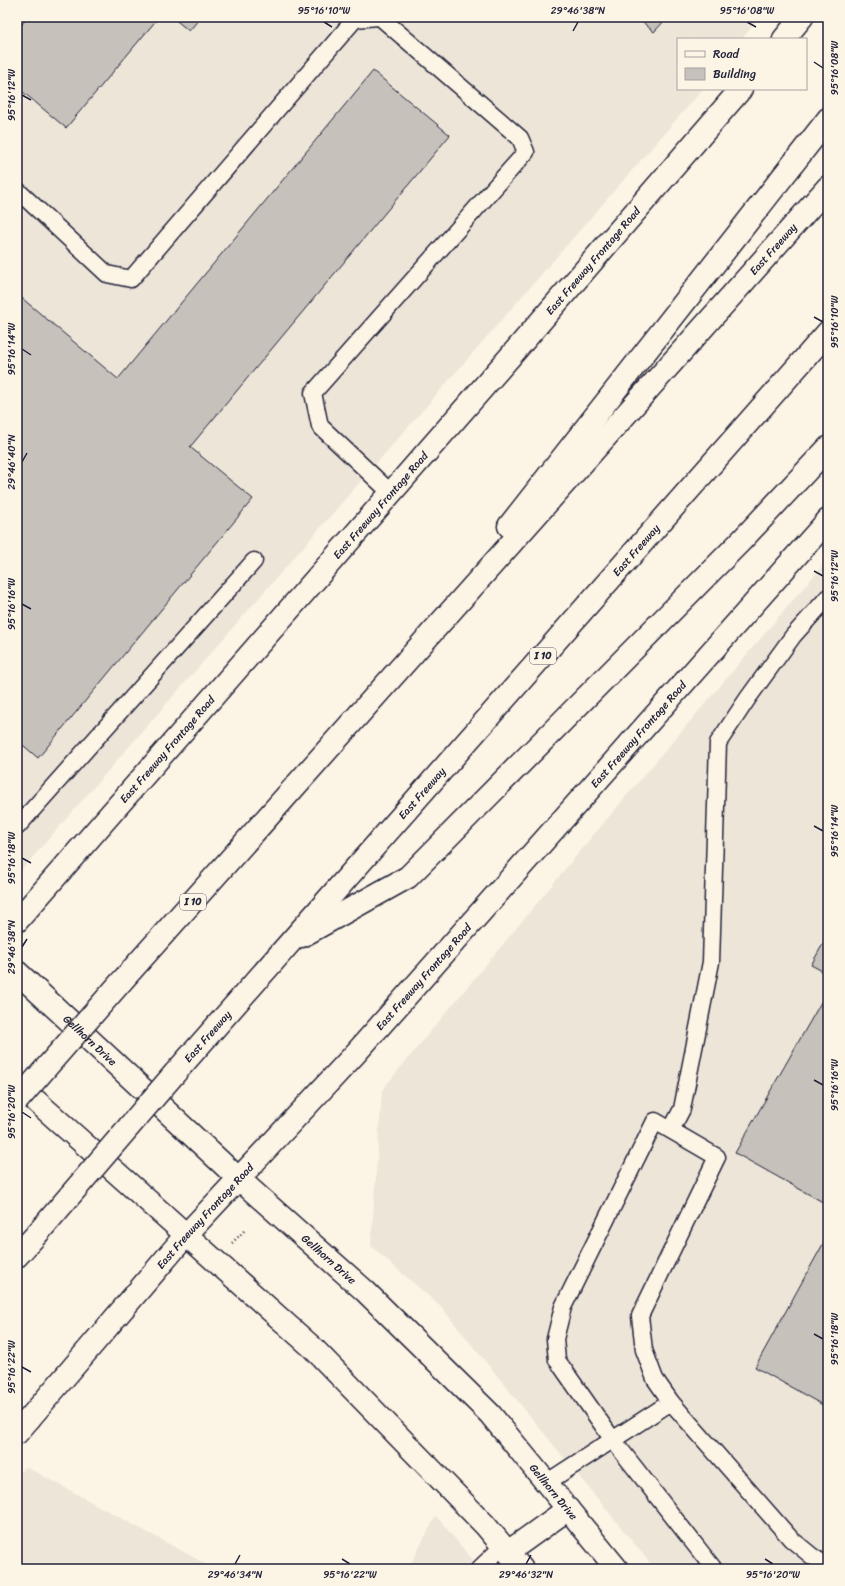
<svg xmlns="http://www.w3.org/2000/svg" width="845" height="1586" font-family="Sriracha,sans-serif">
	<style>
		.built { fill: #ece5d8 }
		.building { fill: #c6c1bb; stroke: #22223b }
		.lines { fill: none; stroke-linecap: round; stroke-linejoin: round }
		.lane-casing { stroke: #22223b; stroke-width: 19 }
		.secondary-casing { stroke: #22223b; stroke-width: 25 }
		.highway-casing { stroke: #22223b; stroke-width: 25 }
		.path { stroke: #22223b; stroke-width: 2.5; stroke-dasharray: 1 3; stroke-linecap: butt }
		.lane { stroke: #fcf5e5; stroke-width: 16 }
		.secondary { stroke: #fcf5e5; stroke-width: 22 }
		.highway { stroke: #fcf5e5; stroke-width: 22 }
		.highway-bridge-casing { stroke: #22223b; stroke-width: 25; stroke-linecap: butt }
		.highway-bridge { stroke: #fcf5e5; stroke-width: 22 }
		.ticks { fill: none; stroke: #22223b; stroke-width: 1.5 }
		.labels { text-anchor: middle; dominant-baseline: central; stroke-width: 3; stroke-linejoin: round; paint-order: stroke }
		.shield { fill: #fcf5e5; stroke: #63616e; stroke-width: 1 }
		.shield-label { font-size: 10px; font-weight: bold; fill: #22223b }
		.street-label { font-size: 11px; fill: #22223b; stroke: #fcf5e5 }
		.neatline { fill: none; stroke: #22223b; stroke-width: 1.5 }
		.ticks-label { font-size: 10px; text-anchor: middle; fill: #22223b }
	</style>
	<rect width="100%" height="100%" fill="#fcf5e5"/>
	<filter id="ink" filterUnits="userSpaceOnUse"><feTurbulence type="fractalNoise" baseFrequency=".025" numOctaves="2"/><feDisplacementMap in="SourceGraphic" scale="8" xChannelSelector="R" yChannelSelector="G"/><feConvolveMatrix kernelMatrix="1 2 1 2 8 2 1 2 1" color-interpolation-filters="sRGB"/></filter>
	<g filter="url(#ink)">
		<g class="built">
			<path d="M17 17H759L742 39H678V89H703L17 875Z"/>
			<path d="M828 559V1569H655L441 1307 371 1246 382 1090 601 826Z"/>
			<path d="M25 1467 36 1472 215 1569H17V1476Z"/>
			<path d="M436 1516 480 1569H408Z"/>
		</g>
		<g class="building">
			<path d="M28 17H159L66 128 17 87V30Z"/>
			<path d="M172 17H201L189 31Z"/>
			<path d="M637 17H668L654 32Z"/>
			<path d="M373 71 450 135 190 447 253 499 38 758 17 740V294L118 379Z"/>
			<path d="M828 935V974L811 965Z"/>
			<path d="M828 990V1205L735 1153Z"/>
			<path d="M828 1235V1408L755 1367Z"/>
		</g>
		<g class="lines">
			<defs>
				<g id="lane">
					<path d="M380 17 520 138 526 152 313 393 320 426 391 493"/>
					<path d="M17 190 107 274 131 279 355 19 378 17"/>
					<path d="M17 827 254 561"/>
					<path d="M671 1130 682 1109 711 962 718 743 748 698 793 636 828 597"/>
					<path d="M546 1483 671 1402"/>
					<path d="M479 1569 503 1546"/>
					<path d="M714 1569 613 1440 557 1360 555 1339 563 1307 655 1121 717 1157 640 1316 644 1350 655 1379 671 1402 791 1539 813 1557 828 1566"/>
				</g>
				<g id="secondary">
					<path d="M784 39 802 17"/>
					<path id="s1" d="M17 921 515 351 741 89"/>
					<path id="s2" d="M17 972 239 1179 365 1291 490 1414 617 1569"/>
					<path d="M17 1084 313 1348 485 1525 522 1569"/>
					<path id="s3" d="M17 1433 186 1235 355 1054 828 520"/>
					<path d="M508 1552 568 1509"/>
				</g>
				<g id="highway">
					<path d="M509 526 828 119"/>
					<path d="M302 936 408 877 740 542 828 448"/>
					<path id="s4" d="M121 982 828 187"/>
					<path id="s5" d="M175 1073 828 332"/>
					<path d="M17 1256 37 1234"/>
					<path d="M17 1429 29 1419"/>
				</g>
			</defs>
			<use href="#lane" class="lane-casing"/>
			<use href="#secondary" class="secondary-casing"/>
			<use href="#highway" class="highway-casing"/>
			<path class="path" d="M232 1243 246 1229"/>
			<use href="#lane" class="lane"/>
			<use href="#secondary" class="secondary"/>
			<use href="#highway" class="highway"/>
			<defs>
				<g id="highway-bridge">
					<path d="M17 1101 121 982"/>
					<path d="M37 1234 175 1073"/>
				</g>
			</defs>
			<use href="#highway-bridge" class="highway-bridge-casing"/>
			<use href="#highway-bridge" class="highway-bridge"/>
		</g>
	</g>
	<path class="ticks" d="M324 22 332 27M747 22 756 27M573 31 578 22M814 62 823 68M22 95 31 100M814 317 823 322M22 349 31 355M22 462 27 453M814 571 823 576M22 604 31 609M814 826 823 831M22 858 31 863M22 947 27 939M814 1080 823 1085M22 1112 31 1118M814 1334 823 1339M22 1367 31 1372M342 1559 350 1564M765 1559 773 1564M235 1564 240 1555M526 1564 531 1555"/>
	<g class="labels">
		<g class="shield">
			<rect x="530" y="648" width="26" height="16" rx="3"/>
			<rect x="180" y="894" width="26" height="16" rx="3"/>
		</g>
		<g class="shield-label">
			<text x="543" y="656">I 10</text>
			<text x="193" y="902">I 10</text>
		</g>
		<g class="street-label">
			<text stroke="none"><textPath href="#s4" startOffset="981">East Freeway</textPath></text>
			<text stroke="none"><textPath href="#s1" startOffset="876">East Freeway Frontage Road</textPath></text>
			<text stroke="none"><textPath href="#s1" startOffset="552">East Freeway Frontage Road</textPath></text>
			<text stroke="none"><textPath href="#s5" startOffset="697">East Freeway</textPath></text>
			<text stroke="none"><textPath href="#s3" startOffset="935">East Freeway Frontage Road</textPath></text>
			<text stroke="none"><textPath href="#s1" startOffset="228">East Freeway Frontage Road</textPath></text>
			<text stroke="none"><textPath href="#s5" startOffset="373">East Freeway</textPath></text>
			<text stroke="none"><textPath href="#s3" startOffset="611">East Freeway Frontage Road</textPath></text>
			<text stroke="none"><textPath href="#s5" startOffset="49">East Freeway</textPath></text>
			<text stroke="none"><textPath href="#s2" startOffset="100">Gellhorn Drive</textPath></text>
			<text stroke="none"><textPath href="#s3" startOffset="287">East Freeway Frontage Road</textPath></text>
			<text stroke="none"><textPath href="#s2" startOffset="424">Gellhorn Drive</textPath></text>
			<text stroke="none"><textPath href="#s2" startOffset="748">Gellhorn Drive</textPath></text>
		</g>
	</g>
	<rect width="845" height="1586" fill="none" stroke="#fcf5e5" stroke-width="44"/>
	<rect x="677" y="38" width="130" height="52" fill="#fcf5e5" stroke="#a5a1a1"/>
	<rect x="685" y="51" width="20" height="6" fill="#fcf5e5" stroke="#a5a1a1"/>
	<text x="713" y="58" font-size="12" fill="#22223b">Road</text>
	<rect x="685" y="68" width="20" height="12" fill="#c6c1bb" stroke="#a5a1a1"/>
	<text x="713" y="78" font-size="12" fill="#22223b">Building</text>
	<rect x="22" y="22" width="801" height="1542" class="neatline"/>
	<g class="ticks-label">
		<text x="324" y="14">95°16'10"W</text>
		<text x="578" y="14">29°46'38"N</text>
		<text x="747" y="14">95°16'08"W</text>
		<text transform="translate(834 68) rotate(-90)" y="4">95°16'08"W</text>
		<text transform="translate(11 95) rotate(-90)" y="4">95°16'12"W</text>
		<text transform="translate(834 322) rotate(-90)" y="4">95°16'10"W</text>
		<text transform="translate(11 349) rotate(-90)" y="4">95°16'14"W</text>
		<text transform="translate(11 462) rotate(-90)" y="4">29°46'40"N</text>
		<text transform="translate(834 576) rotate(-90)" y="4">95°16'12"W</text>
		<text transform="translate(11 604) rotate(-90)" y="4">95°16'16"W</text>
		<text transform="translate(834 831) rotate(-90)" y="4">95°16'14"W</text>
		<text transform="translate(11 858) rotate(-90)" y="4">95°16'18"W</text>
		<text transform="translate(11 947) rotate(-90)" y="4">29°46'38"N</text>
		<text transform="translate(834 1085) rotate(-90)" y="4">95°16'16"W</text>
		<text transform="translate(11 1112) rotate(-90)" y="4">95°16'20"W</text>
		<text transform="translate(834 1339) rotate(-90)" y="4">95°16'18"W</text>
		<text transform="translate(11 1367) rotate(-90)" y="4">95°16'22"W</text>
		<text x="235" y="1578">29°46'34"N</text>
		<text x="350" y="1578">95°16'22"W</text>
		<text x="526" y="1578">29°46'32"N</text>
		<text x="773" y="1578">95°16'20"W</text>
	</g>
</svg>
